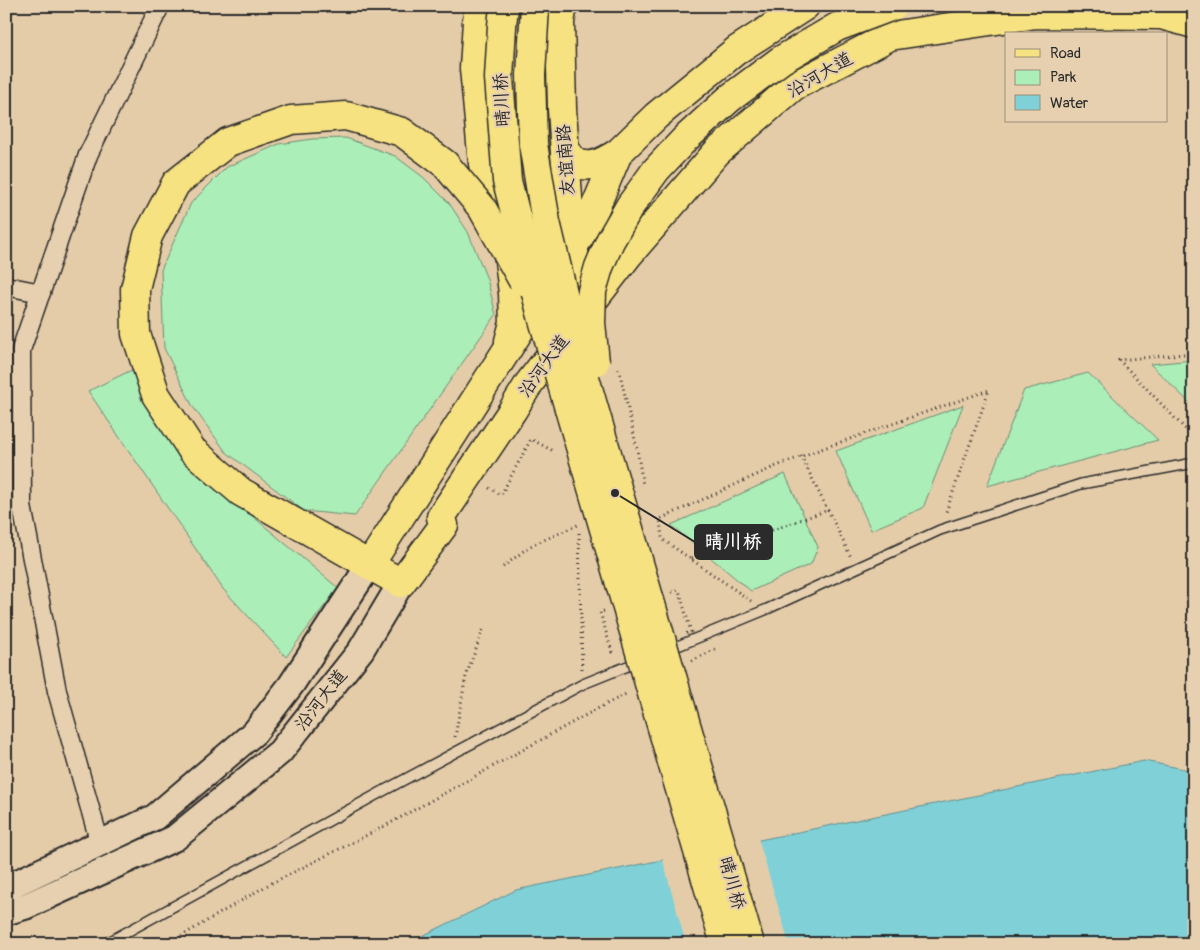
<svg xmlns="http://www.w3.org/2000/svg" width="1200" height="950" font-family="Pangolin,'LXGW WenKai TC',sans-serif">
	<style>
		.green { fill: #abeeb8; stroke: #6b8c72 }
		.water { fill: #80d1d7; stroke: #5e8f92 }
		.pier { fill: #e5cca9 }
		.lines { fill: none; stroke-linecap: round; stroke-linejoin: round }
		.service-casing { stroke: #2b2b2b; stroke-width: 12 }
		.minor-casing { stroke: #2b2b2b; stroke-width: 21 }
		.secondary-casing { stroke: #2b2b2b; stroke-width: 29 }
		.primary-casing { stroke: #2b2b2b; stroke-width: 31 }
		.path { stroke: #2b2b2b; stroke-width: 3; stroke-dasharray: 1 4; stroke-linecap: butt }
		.service { stroke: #e6d0af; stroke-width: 9 }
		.minor { stroke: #e6d0af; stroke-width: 18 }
		.secondary { stroke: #e6d0af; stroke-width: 25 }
		.primary { stroke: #f7e281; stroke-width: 28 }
		.primary-bridge-casing { stroke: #2b2b2b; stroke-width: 31; stroke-linecap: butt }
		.path-bridge { stroke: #2b2b2b; stroke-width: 3; stroke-dasharray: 1 4; stroke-linecap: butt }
		.primary-bridge { stroke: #f7e281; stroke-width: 28 }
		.labels { text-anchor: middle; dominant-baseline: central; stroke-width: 4.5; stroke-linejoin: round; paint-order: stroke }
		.street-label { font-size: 18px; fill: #2b2b2b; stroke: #e6d0af }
		.leader { fill: none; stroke: #2b2b2b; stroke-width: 2 }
		.callout-dot { fill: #2b2b2b; stroke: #e6d0af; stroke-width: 2 }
		.callout { fill: #2b2b2b; stroke: #2b2b2b; stroke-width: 2 }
		.callout-label { font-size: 19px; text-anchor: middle; font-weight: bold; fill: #fff }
	</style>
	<rect width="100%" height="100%" fill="#e5cca9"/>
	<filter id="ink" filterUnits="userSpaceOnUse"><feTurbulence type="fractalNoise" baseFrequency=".02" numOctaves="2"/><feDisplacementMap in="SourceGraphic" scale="10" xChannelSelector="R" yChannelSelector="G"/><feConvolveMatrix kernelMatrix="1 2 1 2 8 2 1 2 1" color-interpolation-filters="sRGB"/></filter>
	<g filter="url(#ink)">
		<g class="green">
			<path d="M346 138 395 156 423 177 449 203 468 232 487 279 496 315 355 516 304 511 226 452 193 407 164 348 161 270 191 203 227 167 279 144 312 139Z"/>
			<path d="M1194 360V407L1150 364Z"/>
			<path d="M134 369 180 455 338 588 286 657 223 589 88 391Z"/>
			<path d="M1088 373 1158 440 987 486 1024 390Z"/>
			<path d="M963 405 923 508 871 530 836 451Z"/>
			<path d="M785 474 818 547 811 564 751 591 671 525Z"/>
		</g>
		<path class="water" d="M1144 761 1194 771V944H406L516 890Z"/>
		<path class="pier" d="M758 838 789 944H686L662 857Z"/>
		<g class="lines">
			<defs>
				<g id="service">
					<path d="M668 650 765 610 940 530 1081 484 1194 463"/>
					<path d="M105 944 385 790 583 684 640 661"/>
				</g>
				<g id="minor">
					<path d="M6 286 41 293"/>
					<path d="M100 844 57 691 22 506 21 350 88 155 160 6"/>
				</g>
				<g id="secondary">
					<path d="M6 888 155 817 255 732 291 685 370 564"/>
					<path d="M6 912 26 906 175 838 280 752 361 650 401 583"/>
				</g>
				<g id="primary">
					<path d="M478 6 474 68 483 164 506 236 513 293 514 323 509 341"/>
					<path d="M563 6 560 22 562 109 570 227 584 312"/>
					<path d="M565 149C567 152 570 156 572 159 586 173 605 161 618 153"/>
					<path d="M192 450 241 492 401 583 444 525 441 517 512 411 530 382 629 254 717 152 794 86 890 36 1036 14 1161 15 1194 24"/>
					<path d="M370 564 589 222 618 153 656 116 737 50 805 6"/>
				</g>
			</defs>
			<use href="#service" class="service-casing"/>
			<use href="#minor" class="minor-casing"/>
			<use href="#secondary" class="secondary-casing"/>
			<use href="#primary" class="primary-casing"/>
			<g class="path">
				<path d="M1194 353 1119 360 1194 438"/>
				<path d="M801 456 851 557"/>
				<path d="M489 488 501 495 531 439 555 452"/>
				<path d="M579 533 582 669"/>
				<path d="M692 559 828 510"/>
				<path d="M503 567 530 546 578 525"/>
				<path d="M751 601 662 539 660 519 774 467 821 449 989 390 946 512"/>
				<path d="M692 661 715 649"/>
				<path d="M455 737 466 676 484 627"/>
				<path d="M168 944 266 886 385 826 595 710 628 693"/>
			</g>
			<use href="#service" class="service"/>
			<use href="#minor" class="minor"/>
			<use href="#secondary" class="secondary"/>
			<use href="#primary" class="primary"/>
			<defs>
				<g id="primary-bridge">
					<path d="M504 6 502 26 499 78 507 181 542 316 725 944"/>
					<path d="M535 6 531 75 533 144 546 222 576 347 750 944"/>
					<path d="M595 362 591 323 592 291 599 267 610 241 630 206 656 170 685 139 730 98 781 60 837 27 893 6"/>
					<path d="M192 450 156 395 136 334 135 289 148 236 176 183 228 142 291 120 346 116 402 132 445 164 482 208 523 281"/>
				</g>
			</defs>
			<use href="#primary-bridge" class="primary-bridge-casing"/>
			<g class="path-bridge">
				<path d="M619 369 637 449 643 485"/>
				<path d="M672 592 679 590 691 632 685 634"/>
				<path d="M604 611 600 612 612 652 616 651"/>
			</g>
			<use href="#primary-bridge" class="primary-bridge"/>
		</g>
	</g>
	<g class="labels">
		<g class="street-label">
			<text transform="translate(820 75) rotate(-30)">沿河大道</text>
			<text transform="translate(502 100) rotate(-93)">晴川桥</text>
			<text transform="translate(566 160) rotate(-94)">友谊南路</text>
			<text transform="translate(544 366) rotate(-54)">沿河大道</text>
			<text transform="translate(321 700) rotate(-52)">沿河大道</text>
			<text transform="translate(732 883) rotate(74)">晴川桥</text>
		</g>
	</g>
	<path class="leader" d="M615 493L695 542"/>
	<circle class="callout-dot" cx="615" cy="493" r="5"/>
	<rect class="callout" x="695" y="525" width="77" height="34" rx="5"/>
	<g class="callout-label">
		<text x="733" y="548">晴川桥</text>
	</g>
	<rect width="1200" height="950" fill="none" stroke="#e6d0af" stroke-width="25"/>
	<rect x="12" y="12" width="1175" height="925" fill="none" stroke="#2b2b2b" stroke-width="2" filter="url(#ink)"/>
	<rect x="1005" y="32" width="162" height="90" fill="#e6d0af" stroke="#9b8e7a"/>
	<rect x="1015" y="49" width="25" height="8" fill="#f7e281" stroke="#9b8e7a"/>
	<text x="1050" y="58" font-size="15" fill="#2b2b2b">Road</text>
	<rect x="1015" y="70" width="25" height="15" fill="#abeeb8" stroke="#9b8e7a"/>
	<text x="1050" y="82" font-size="15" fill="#2b2b2b">Park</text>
	<rect x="1015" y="95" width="25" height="15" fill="#80d1d7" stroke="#9b8e7a"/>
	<text x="1050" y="108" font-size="15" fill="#2b2b2b">Water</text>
</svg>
